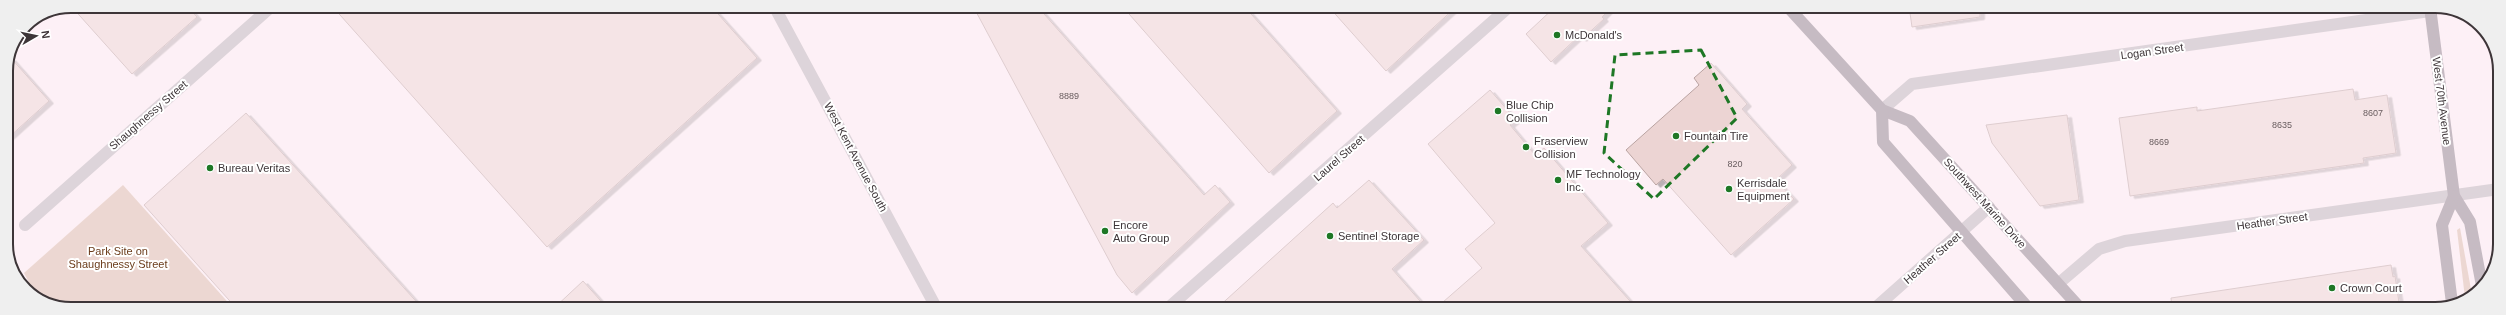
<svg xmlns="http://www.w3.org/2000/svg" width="2506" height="315" font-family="Helvetica,sans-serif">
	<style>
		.green { fill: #d8b9a6 }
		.building { fill: #ecd4d3; stroke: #b9a3a1; filter: url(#shadow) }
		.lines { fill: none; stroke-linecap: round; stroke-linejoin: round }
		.minor { stroke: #b7b1b8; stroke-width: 12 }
		.major { stroke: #847a86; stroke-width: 12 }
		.marked { fill: none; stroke: #1e7725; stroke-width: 3; stroke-dasharray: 8 5; stroke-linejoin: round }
		.poi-dot { fill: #1e7725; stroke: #fff; stroke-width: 1.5 }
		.labels { text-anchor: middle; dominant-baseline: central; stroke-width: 4; stroke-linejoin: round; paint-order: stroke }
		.number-label { font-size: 9px; fill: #695d5f }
		.poi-label { font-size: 11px; fill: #3d3538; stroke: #fff; text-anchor: start }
		.street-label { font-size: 11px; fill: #3d3538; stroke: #fff }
		.park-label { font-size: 11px; fill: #6b3c1b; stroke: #fff }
		.rim { fill: none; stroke: #3d3538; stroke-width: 2 }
	</style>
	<defs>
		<filter id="shadow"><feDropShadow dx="4.5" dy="2.5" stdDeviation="0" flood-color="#0004"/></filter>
	</defs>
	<rect width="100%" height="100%" fill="#fdf0f5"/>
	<g class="green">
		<path d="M123 185 234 309 63 308 36 296 24 273Z"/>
		<path d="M2460 228 2472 295 2465 298 2457 230Z"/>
	</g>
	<g class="building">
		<path d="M71 6H187L197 17 132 74Z"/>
		<path d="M332 6H711L757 58 547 247Z"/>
		<path d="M973 6H1037L1204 195 1215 185 1230 202 1132 293 1117 275Z"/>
		<path d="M1122 6H1244L1337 111 1269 173Z"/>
		<path d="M1328 6H1457L1386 71Z"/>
		<path d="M1556 6H1613L1602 17 1604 19 1582 39 1579 36 1551 62 1526 34Z"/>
		<path d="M1909 6H1980V17L1912 27Z"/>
		<path d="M11 58 49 101 7 139 6 71Z"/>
		<path d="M1711 63 1747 104 1742 109 1792 165 1776 180 1794 199 1731 255 1663 179 1656 185 1626 150 1699 85 1694 78Z"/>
		<path d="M2353 89 2355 100 2387 95 2396 153 2363 158 2364 163 2130 196 2119 118 2197 107V111Z"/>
		<path d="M1490 90 1516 120 1510 125 1535 155 1544 148 1608 223 1581 246 1637 309H1435L1482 268 1465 249 1495 223 1428 144Z"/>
		<path d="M246 113 423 309H237L144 205Z"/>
		<path d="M2067 115 2079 200 2040 206 1992 143 1986 125Z"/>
		<path d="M1369 180 1424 240 1392 269 1427 309H1216L1333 203 1337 208Z"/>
		<path d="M2391 265 2393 277 2395 276 2400 309H2172L2171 298Z"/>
		<path d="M583 281 608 309H553Z"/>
	</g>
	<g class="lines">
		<g class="minor">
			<path d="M774 6 937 309"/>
			<path d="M1882 110 1912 84 2430 11"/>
			<path d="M25 225 272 6"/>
			<path d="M2058 284 2099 249 2125 241 2499 189"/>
			<path d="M1167 309 1510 6"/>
			<path d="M1874 309 1989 207"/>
		</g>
		<g class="major">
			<path d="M1787 6 1882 110 1910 121 2081 309"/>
			<path d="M2430 7 2454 196 2470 222 2482 286"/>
			<path d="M1882 110 1883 142 2029 309"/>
			<path d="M2452 303 2442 225 2454 196"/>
		</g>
	</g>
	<path d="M0 0H2506V315H0ZM1701 50 1737 118 1654 199 1604 153 1615 55Z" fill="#fdf0f5" fill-opacity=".55" fill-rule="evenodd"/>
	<path class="marked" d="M1701 50 1737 118 1654 199 1604 153 1615 55Z"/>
	<g class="poi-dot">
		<circle cx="1557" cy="35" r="4"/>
		<circle cx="1498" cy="111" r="4"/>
		<circle cx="1676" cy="136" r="4"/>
		<circle cx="1526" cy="147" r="4"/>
		<circle cx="210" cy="168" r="4"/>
		<circle cx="1558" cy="180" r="4"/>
		<circle cx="1729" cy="189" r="4"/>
		<circle cx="1105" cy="231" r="4"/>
		<circle cx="1330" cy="236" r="4"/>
		<circle cx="2332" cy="288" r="4"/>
	</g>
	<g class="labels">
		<g class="number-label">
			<text x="1069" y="96">8889</text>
			<text x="2373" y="113">8607</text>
			<text x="2282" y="125">8635</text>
			<text x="2159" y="142">8669</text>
			<text x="1735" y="164">820</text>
		</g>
		<g class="poi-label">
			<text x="1565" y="35">McDonald's</text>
			<text x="1506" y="105">Blue Chip<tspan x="1506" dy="13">Collision</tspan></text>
			<text x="1684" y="136">Fountain Tire</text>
			<text x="1534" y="141">Fraserview<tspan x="1534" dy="13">Collision</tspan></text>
			<text x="218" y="168">Bureau Veritas</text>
			<text x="1566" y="174">MF Technology<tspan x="1566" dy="13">Inc.</tspan></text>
			<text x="1737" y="183">Kerrisdale<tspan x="1737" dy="13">Equipment</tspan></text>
			<text x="1113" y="225">Encore<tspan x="1113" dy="13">Auto Group</tspan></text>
			<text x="1338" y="236">Sentinel Storage</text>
			<text x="2340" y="288">Crown Court</text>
		</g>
		<g class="street-label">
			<text transform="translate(2152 51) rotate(-8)">Logan Street</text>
			<text transform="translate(2442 101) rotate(83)">West 70th Avenue</text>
			<text transform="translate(148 115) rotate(-41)">Shaughnessy Street</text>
			<text transform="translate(856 157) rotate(62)">West Kent Avenue South</text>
			<text transform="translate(1339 158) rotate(-41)">Laurel Street</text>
			<text transform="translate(1985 203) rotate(48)">Southwest Marine Drive</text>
			<text transform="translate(2272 221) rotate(-8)">Heather Street</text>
			<text transform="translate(1932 258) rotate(-41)">Heather Street</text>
		</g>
		<g class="park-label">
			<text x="118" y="251">Park Site on<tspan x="118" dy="13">Shaughnessy Street</tspan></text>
		</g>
	</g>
	<path d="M0 0H2506V315H0ZM71 13H2435A58 58 0 0 1 2493 71V244A58 58 0 0 1 2435 302H71A58 58 0 0 1 13 244V71A58 58 0 0 1 71 13Z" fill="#efefef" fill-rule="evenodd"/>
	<path class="rim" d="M71 13H2435A58 58 0 0 1 2493 71V244A58 58 0 0 1 2435 302H71A58 58 0 0 1 13 244V71A58 58 0 0 1 71 13Z"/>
	<g transform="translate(36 36) rotate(81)" stroke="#ffffff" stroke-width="3" paint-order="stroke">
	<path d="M0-3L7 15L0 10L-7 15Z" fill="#3d3538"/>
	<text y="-6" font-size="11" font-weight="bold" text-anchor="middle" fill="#3d3538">N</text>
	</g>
</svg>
